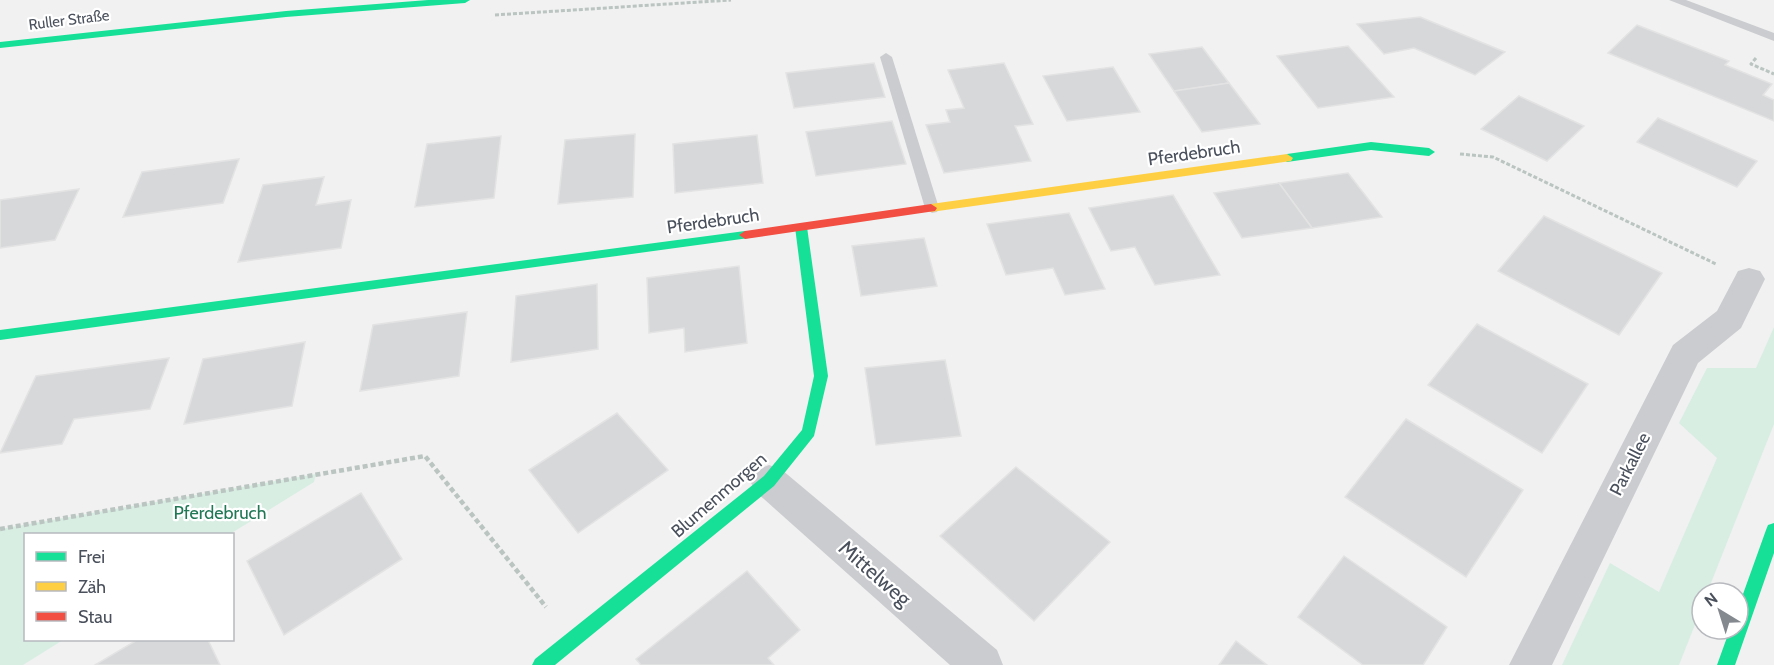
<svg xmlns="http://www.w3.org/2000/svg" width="1774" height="665" font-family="Cabin,sans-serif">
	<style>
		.green { fill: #d8eee3 }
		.building { fill: #d7d8da; stroke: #e3e3e4; stroke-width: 1.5 }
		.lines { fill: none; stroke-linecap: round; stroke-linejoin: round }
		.path-far1 { stroke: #bac4c1; stroke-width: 3; stroke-dasharray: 4 2; stroke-linecap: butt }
		.path { stroke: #bac4c1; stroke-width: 4.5; stroke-dasharray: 5 3; stroke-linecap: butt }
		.lane { fill: #cbcccf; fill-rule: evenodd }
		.street { fill: #cbcccf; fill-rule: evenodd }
		.fast { fill: #16e098; fill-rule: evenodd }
		.slow { fill: #ffcf43; fill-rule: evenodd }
		.jam { fill: #f24e42; fill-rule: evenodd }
		.labels { text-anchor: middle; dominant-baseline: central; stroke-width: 4.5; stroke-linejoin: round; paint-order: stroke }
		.far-street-label { font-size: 15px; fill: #4a515c; stroke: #fff }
		.street-label { font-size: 18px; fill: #4a515c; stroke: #fff }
		.park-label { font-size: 18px; fill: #207856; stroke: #fff }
		.near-street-label { font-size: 21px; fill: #4a515c; stroke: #fff }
	</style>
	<rect width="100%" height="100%" fill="#f1f1f1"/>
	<g class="green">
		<path d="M1774 327V424L1707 593H1702V607L1679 665H1562L1610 563 1659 592 1717 458 1679 423 1707 368H1756Z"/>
		<path d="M316 474 314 482 230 534H26V640H63L23 665H0V529Z"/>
	</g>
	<g class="building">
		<path d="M1420 17 1505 52 1475 75 1414 48 1384 54 1357 24Z"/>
		<path d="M1637 25 1729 61 1725 65 1772 84 1763 95 1774 100V121L1608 53Z"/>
		<path d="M1348 46 1394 97 1318 108 1277 56Z"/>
		<path d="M1202 47 1229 83 1174 91 1149 54Z"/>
		<path d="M874 63 885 97 794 108 786 73Z"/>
		<path d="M1004 63 1033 124 1015 126 1031 161 944 173 926 125 950 122 946 110 964 108 948 70Z"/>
		<path d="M1113 67 1140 112 1067 121 1043 76Z"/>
		<path d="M1229 83 1260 124 1202 132 1174 91Z"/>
		<path d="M1519 96 1584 126 1547 161 1481 129Z"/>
		<path d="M1658 118 1757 161 1737 187 1637 142Z"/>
		<path d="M892 121 906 164 816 176 806 132Z"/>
		<path d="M635 134 633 197 558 204 565 140Z"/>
		<path d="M757 135 763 183 675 193 673 144Z"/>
		<path d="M501 136 494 198 415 207 427 144Z"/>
		<path d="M239 159 223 203 123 217 142 172Z"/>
		<path d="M1348 173 1382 217 1312 228 1279 183Z"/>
		<path d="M324 177 316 205 351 200 341 248 238 262 263 185Z"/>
		<path d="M1279 183 1312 228 1242 238 1214 193Z"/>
		<path d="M79 189 55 240 0 248V200Z"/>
		<path d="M1173 195 1220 275 1155 285 1135 247 1111 251 1089 208Z"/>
		<path d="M1069 213 1105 289 1065 295 1053 268 1006 275 987 224Z"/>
		<path d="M1544 216 1662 273 1619 335 1498 271Z"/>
		<path d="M924 238 937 286 861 296 852 246Z"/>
		<path d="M739 266 747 343 685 352 684 328 649 333 647 278Z"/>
		<path d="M597 284 598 349 511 362 516 296Z"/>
		<path d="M467 312 459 376 360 391 373 325Z"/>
		<path d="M1477 324 1588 384 1542 453 1428 385Z"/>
		<path d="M305 342 292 406 184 424 203 359Z"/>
		<path d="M169 358 150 409 74 419 62 444 0 453 36 376Z"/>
		<path d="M945 360 961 436 876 445 865 368Z"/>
		<path d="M617 413 668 470 578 533 529 470Z"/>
		<path d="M1406 419 1523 490 1466 577 1345 497Z"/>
		<path d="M1016 467 1110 542 1034 621 940 536Z"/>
		<path d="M361 493 402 559 284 635 247 561Z"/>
		<path d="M1344 556 1447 627 1423 665H1363L1298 617Z"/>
		<path d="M747 571 800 630 768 658 774 665H641L636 659Z"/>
		<path d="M137 640H208L220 665H95Z"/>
		<path d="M1236 641 1267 665H1219Z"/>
	</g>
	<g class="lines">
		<g class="path-far1">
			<path d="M495 15 731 0"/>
			<path d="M1756 58 1751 64 1774 74"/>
			<path d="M1460 154 1493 157 1716 264"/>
		</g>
		<path class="path" d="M0 529 425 456 546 607"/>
		<g class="lane">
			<path d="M1669 0H1686L1774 33V41Z"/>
			<path d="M886 53 892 57 939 208 937 212 932 213 925 208 880 57Z"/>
		</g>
		<g class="street">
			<path d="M1749 268 1760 271 1765 279 1741 328 1698 363 1552 665H1509L1673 345 1717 311 1738 271Z"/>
			<path d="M769 465 782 470 997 650 1003 665H950L756 492 750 481 756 470Z"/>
		</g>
		<g class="fast">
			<path d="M428 0H470L465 3 286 17 0 48V42L286 11Z"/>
			<path d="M1371 142 1429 148 1435 152 1429 156 1371 150 1287 162 1281 158 1287 154Z"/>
			<path d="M801 223 807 227 828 376 814 436 774 486 555 665H532L535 659 764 476 802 430 814 376 795 227Z"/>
			<path d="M745 231 749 232 751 235 749 238 0 340V330Z"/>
			<path d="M1774 523V553L1735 665H1717L1730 629H1738V608L1766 530 1768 525Z"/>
		</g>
		<path class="slow" d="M1287 154 1293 158 1291 161 931 212 925 208 931 204Z"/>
		<path class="jam" d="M931 204 937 208 935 211 745 239 739 235 745 231Z"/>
	</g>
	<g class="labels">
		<g class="far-street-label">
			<text transform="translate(69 20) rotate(-7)">Ruller Straße</text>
		</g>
		<g class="street-label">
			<text transform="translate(1194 153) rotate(-8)">Pferdebruch</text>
			<text transform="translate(713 221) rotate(-8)">Pferdebruch</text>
			<text transform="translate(1630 464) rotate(-63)">Parkallee</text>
			<text transform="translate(719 495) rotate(-41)">Blumenmorgen</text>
		</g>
		<g class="park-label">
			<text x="220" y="513">Pferdebruch</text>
		</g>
		<g class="near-street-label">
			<text transform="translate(875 573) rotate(41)">Mittelweg</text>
		</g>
	</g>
	<rect x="24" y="533" width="210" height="108" fill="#ffffff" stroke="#b7b9be" stroke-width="1.5"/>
	<rect x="36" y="552" width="30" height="9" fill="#16e098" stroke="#b7b9be" stroke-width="1.5"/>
	<text x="78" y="563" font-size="18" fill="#4a515c">Frei</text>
	<rect x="36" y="582" width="30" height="9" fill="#ffcf43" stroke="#b7b9be" stroke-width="1.5"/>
	<text x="78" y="593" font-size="18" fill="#4a515c">Zäh</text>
	<rect x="36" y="612" width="30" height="9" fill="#f24e42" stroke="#b7b9be" stroke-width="1.5"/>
	<text x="78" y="623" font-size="18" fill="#4a515c">Stau</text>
	<g transform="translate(1720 611) rotate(322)"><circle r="28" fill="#ffffff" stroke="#b7b9be" stroke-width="1.5"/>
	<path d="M0-4.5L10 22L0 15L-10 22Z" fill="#848990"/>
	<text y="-9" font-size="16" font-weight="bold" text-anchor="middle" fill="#4a515c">N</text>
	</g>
</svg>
